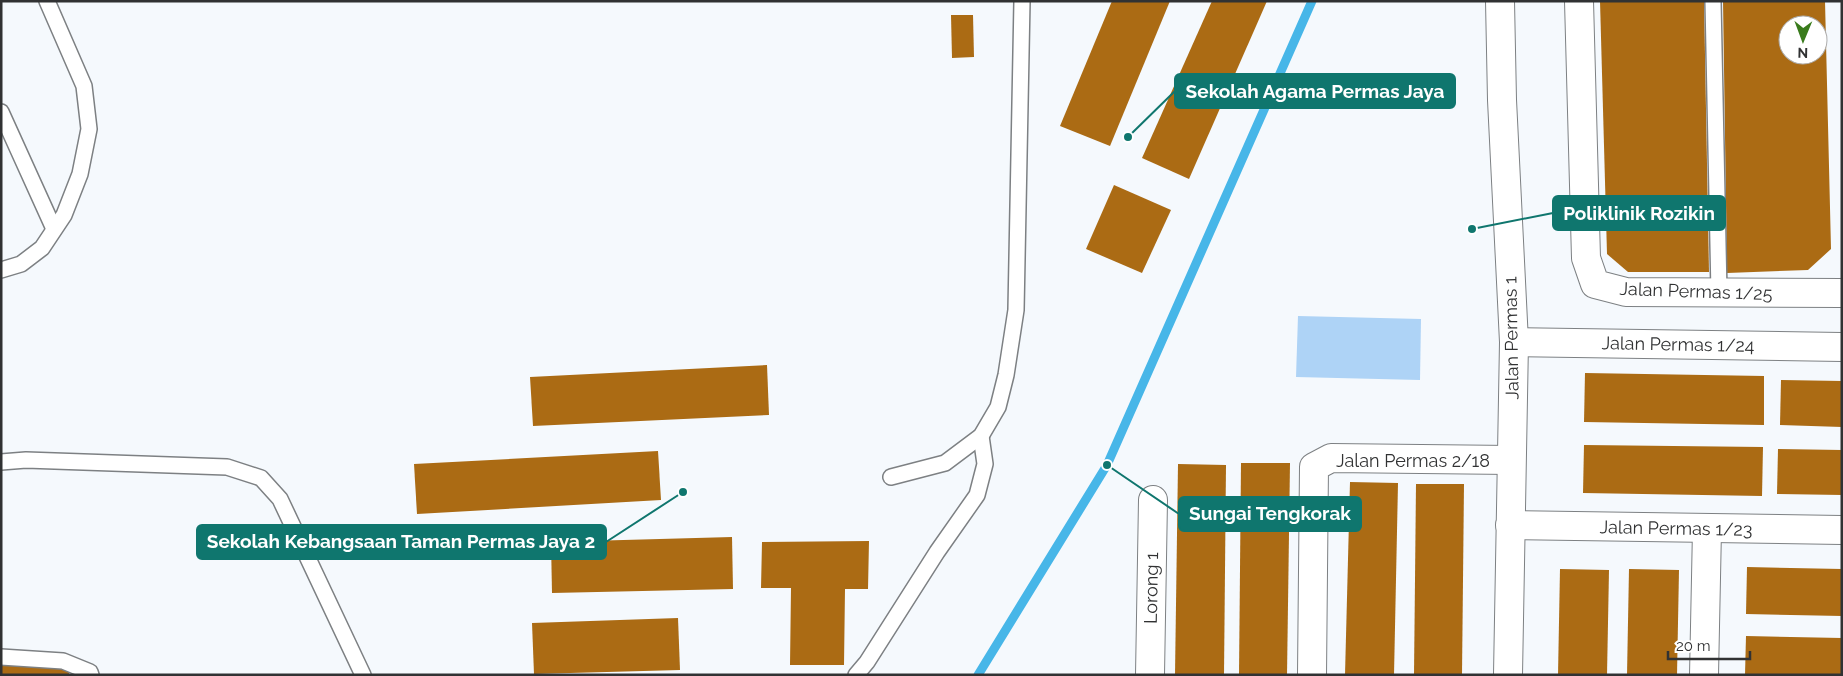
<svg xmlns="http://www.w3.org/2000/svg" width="1843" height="676" font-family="Raleway,sans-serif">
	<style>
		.green { fill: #aed3f6 }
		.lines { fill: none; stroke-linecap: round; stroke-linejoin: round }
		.stream { stroke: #47b6e8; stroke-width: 9 }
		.building { fill: #ab6b14; fill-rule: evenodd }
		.service-casing { stroke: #7d8083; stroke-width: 18 }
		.minor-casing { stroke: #7d8083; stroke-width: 30 }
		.tertiary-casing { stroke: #7d8083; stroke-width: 30 }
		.service { stroke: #fff; stroke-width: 15 }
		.minor { stroke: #fff; stroke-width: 28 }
		.tertiary { stroke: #fff; stroke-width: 28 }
		.labels { text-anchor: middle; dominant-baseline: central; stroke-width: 5; stroke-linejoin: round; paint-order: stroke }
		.street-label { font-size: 18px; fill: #313233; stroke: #fff }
		.leader { fill: none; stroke: #0f766e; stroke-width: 2 }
		.callout-dot { fill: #0f766e; stroke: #fff; stroke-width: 2 }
		.callout { fill: #0f766e; stroke: #0f766e; stroke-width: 2 }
		.callout-label { font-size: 19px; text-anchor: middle; font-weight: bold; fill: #fff }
	</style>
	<rect width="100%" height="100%" fill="#f5f9fd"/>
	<path class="green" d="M1298 316 1421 319 1420 380 1296 377Z"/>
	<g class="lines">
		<path class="stream" d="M978 675 1107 465 1312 1"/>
	</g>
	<g class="building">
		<path d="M1112 1H1170L1110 146 1060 126Z"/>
		<path d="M1212 1H1267L1189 179 1142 158Z"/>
		<path d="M1600 1H1704L1709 272H1628L1607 254Z"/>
		<path d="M1723 1H1825L1831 249 1808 270 1727 273ZM1788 25H1818V55H1788Z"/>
		<path d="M951 15H973L974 57 952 58Z"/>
		<path d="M1114 185 1171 210 1142 273 1086 249Z"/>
		<path d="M767 365 769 415 533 426 530 377Z"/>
		<path d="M1585 373 1764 376V425L1584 422Z"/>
		<path d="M1781 380 1842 381V427L1780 425Z"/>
		<path d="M1584 445 1763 447 1762 496 1583 493Z"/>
		<path d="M1778 449 1842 450V495L1777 494Z"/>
		<path d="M658 451 661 500 417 514 414 464Z"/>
		<path d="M1241 463H1290L1287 675H1239Z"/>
		<path d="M1178 464 1226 465 1224 675H1175Z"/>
		<path d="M1350 482 1398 483 1394 675H1345Z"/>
		<path d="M1416 484H1464L1462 675H1414Z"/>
		<path d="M732 537 733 589 552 593 551 542Z"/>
		<path d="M869 541 868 589H845L844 665H790L791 588H761L762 542Z"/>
		<path d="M1747 567 1842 569V616L1746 614Z"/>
		<path d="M1560 569 1609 570 1607 675H1558Z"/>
		<path d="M1629 569 1679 570 1677 675H1627Z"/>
		<path d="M678 618 680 670 534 674 532 623Z"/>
		<path d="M1746 636 1842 638V675H1745Z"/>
		<path d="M1 663 70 666 69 675H1Z"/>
	</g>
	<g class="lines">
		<defs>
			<g id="service">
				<path d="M1713 1 1719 293"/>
				<path d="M1 112 54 229"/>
				<path d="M1 270 21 264 42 248 64 215 80 174 89 129 84 86 47 1"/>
				<path d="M1 462 26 460 227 467 261 478 280 499 363 675"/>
				<path d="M891 477 945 463 981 436 998 407 1006 375 1016 310 1022 1"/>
				<path d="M1 657 63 661 90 672 91 675"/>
				<path d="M856 675 867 662 937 552 977 495 985 464 981 436"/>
			</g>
			<g id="minor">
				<path d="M1579 1 1586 258 1595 284 1626 292 1842 293"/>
				<path d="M1514 342 1842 347"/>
				<path d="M1510 525 1842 530"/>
				<path d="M1150 675 1153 500"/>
				<path d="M1312 675 1314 467 1331 458 1511 460"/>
				<path d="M1704 675 1707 529"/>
			</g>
			<path id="tertiary" d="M1500 1 1502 100 1514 342 1508 675"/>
		</defs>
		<use href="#service" class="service-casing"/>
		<use href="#minor" class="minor-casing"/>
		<use href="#tertiary" class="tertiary-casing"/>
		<use href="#service" class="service"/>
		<use href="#minor" class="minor"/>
		<use href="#tertiary" class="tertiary"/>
	</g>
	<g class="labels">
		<g class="street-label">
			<text transform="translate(1696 291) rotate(2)">Jalan Permas 1/25</text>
			<text transform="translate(1511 338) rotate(-91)">Jalan Permas 1</text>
			<text transform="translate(1678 344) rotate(1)">Jalan Permas 1/24</text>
			<text x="1413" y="460">Jalan Permas 2/18</text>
			<text transform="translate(1676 528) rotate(1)">Jalan Permas 1/23</text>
			<text transform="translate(1151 588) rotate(-89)">Lorong 1</text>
		</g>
	</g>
	<path class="leader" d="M1128 137L1175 91M1472 229L1553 213M1107 465L1179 514M683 492L606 542"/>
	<g class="callout-dot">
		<circle cx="1128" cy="137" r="5"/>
		<circle cx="1472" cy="229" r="5"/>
		<circle cx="1107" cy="465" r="5"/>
		<circle cx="683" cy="492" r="5"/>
	</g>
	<g class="callout">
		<rect x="1175" y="74" width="280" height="34" rx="5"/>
		<rect x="1553" y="196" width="172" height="34" rx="5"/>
		<rect x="1179" y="497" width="182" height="34" rx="5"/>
		<rect x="197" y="525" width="409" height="34" rx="5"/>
	</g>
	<g class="callout-label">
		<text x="1315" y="98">Sekolah Agama Permas Jaya</text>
		<text x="1639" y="220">Poliklinik Rozikin</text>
		<text x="1270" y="520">Sungai Tengkorak</text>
		<text x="401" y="548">Sekolah Kebangsaan Taman Permas Jaya 2</text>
	</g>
	<rect width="1843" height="676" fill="none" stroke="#313233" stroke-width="5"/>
	<g transform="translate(1803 40) rotate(181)"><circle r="24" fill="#ffffff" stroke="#adadad"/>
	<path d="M0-4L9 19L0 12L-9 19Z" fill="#397b1c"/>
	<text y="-8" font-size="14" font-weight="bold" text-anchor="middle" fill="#313233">N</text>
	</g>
	<path d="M1668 651v8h82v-8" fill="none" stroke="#313233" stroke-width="2.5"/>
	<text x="1676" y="651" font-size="15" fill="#313233" stroke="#ffffff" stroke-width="4" paint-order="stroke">20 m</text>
</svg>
